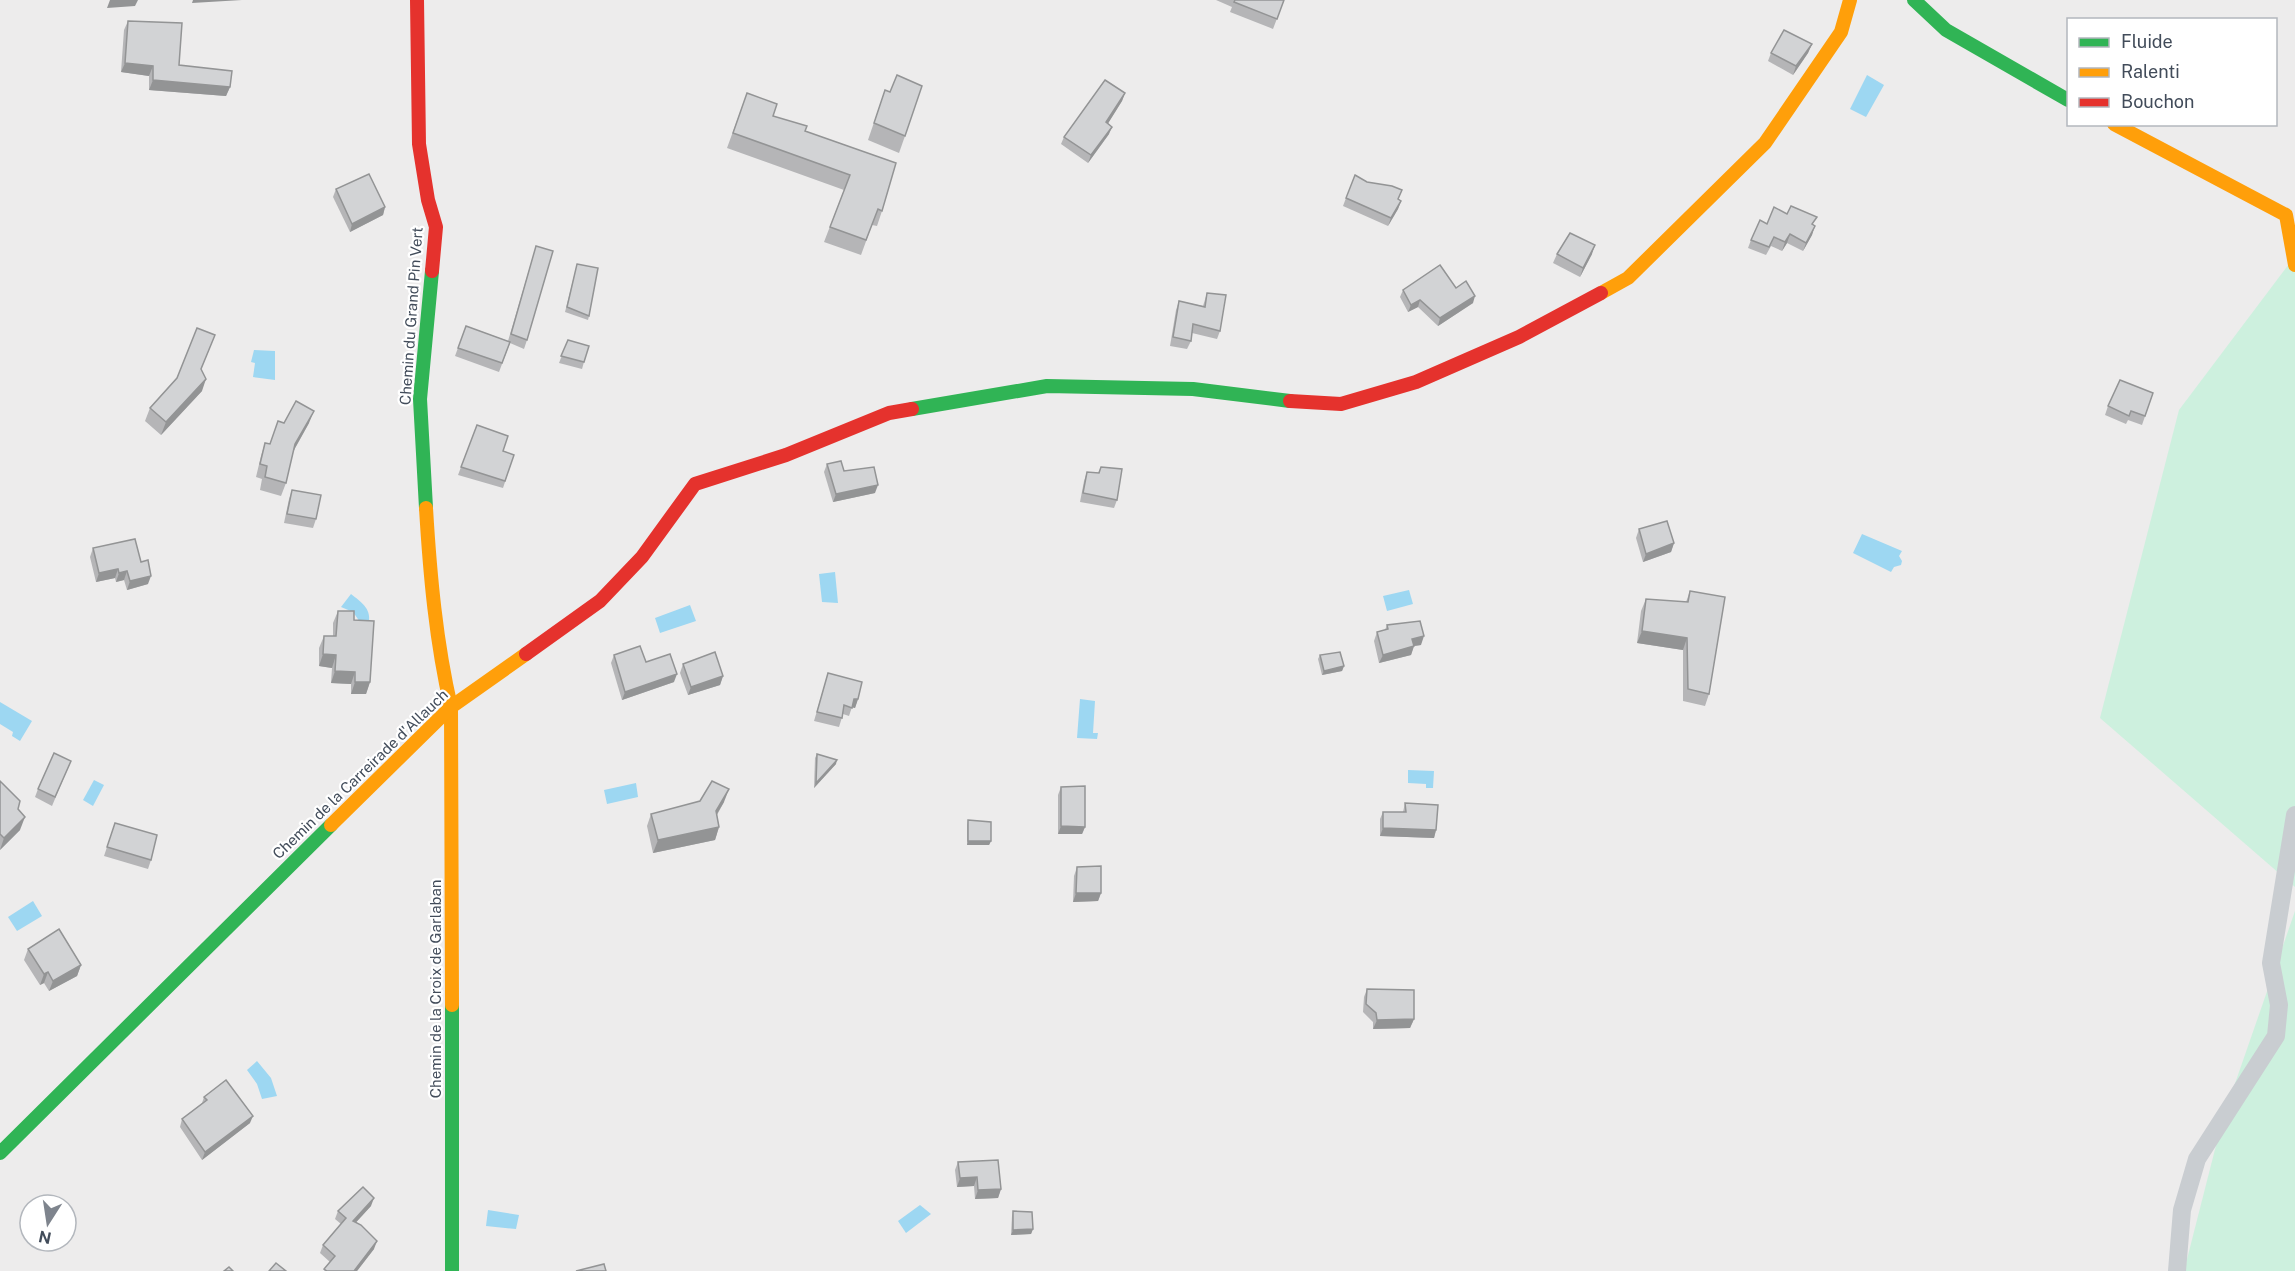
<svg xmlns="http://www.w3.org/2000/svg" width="2295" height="1271" font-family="'Public Sans',sans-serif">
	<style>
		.green { fill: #cdf0de }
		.water { fill: #9dd7f2 }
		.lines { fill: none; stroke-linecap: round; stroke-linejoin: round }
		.street { stroke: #c9cdd1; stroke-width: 18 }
		.fast { stroke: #30b455; stroke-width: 14 }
		.slow { stroke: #ff9f0a; stroke-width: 14 }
		.jam { stroke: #e5322d; stroke-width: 14 }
		.wall { fill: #b5b5b7 }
		.shaded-wall { fill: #939495 }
		.building { fill: #d2d3d5; stroke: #939495; stroke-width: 1.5 }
		.labels { text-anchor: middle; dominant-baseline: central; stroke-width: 4.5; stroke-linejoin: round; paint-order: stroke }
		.street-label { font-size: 15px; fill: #424c5a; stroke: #fff }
	</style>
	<rect width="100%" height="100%" fill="#edecec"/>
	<g class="green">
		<path d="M2295 256V887L2100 718 2179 410Z"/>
		<path d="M2295 911V1271H2184L2223 1118Z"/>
	</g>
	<g class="water">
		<path d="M1867 75 1884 85 1866 117 1850 109Z"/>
		<path d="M254 350 275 351V380L253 377 255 363 251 362Z"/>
		<path d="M1862 534 1902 551 1899 556 1902 561 1901 565 1894 567 1891 572 1853 553Z"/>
		<path d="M835 572 838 603 822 602 819 574Z"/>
		<path d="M1409 590 1413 604 1387 611 1383 596Z"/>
		<path d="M351 594C361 602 371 608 369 622H360L353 612 341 607Z"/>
		<path d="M690 605 696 621 660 633 655 618Z"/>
		<path d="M1080 699 1095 701 1093 733H1098L1097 739 1077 738Z"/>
		<path d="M0 702 32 721 20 741 12 736 13 732 0 724Z"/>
		<path d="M1408 770 1434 771 1433 788H1426V784L1408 783Z"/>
		<path d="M94 780 104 785 93 806 83 800Z"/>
		<path d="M636 783 638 797 607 804 604 790Z"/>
		<path d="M33 901 42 916 17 931 8 917Z"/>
		<path d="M257 1061 271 1078 277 1096 262 1099 257 1084 247 1070Z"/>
		<path d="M920 1205 931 1214 906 1233 898 1221Z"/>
		<path d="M488 1210 519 1215 516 1229 486 1226Z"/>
	</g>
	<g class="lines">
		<path class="street" d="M2177 1271 2182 1210 2197 1159 2276 1036 2279 1005 2271 963 2295 815"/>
		<g class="fast">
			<path d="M1914 0 1946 30 2068 100"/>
			<path d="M912 409 1047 386 1193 389 1290 401"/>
			<path d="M426 508 420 399 432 271"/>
			<path d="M452 1005V1271"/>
			<path d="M0 1153 331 825"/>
		</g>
		<g class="slow">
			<path d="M2114 124 2286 215 2295 265"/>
			<path d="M1601 293 1628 278 1765 143 1841 32 1850 0"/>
			<path d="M426 508C430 575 436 642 451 707L452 1005"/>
			<path d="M331 825 451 707 526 654"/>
		</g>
		<g class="jam">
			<path d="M417 0 419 144 428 200 436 227 432 271"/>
			<path d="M1290 401 1341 404 1416 382 1519 337 1601 293"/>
			<path d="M526 654 600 601 642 557 695 484 786 455 889 413 912 409"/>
		</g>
	</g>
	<g class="wall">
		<path d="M1216 0H1284L1273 29 1230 12 1232 7Z"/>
		<path d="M128 21 179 65 230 87 226 96 149 90V76L121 72 124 30Z"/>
		<path d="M1812 44 1808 53 1793 75 1768 61 1771 53Z"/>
		<path d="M885 90 905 136 899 153 868 140Z"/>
		<path d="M747 93 773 116 805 131 896 163 882 211 877 226 872 225 861 255 824 242 844 190 727 148Z"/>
		<path d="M1125 93 1122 101 1108 123 1109 134 1088 163 1061 144 1064 137Z"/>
		<path d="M336 189 385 207 383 215 350 232 333 197Z"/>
		<path d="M1346 198 1398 199 1401 201 1398 209 1388 226 1343 206Z"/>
		<path d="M1787 214 1814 225 1812 235 1803 251 1787 243 1782 251 1771 246 1766 255 1748 248 1751 240 1767 224Z"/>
		<path d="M536 246 527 340 524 349 510 343 499 372 455 356 466 326 508 341Z"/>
		<path d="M1557 254H1592L1580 277 1553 263Z"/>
		<path d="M577 264 589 316 588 320 565 312Z"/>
		<path d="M1456 288 1473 303 1438 326 1418 307 1408 312 1400 297 1403 290Z"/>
		<path d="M1207 293 1220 331 1217 339 1192 333 1191 341 1187 349 1170 346 1176 310 1179 301 1203 306Z"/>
		<path d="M215 335 201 369 202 391 161 435 145 421 150 408Z"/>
		<path d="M568 340 584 362 582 369 559 363Z"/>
		<path d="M2153 393 2142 425 2128 420 2126 424 2105 415 2108 406Z"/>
		<path d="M284 423H309L293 452 286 483 281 496 260 490 262 479 256 477 261 456 265 443 270 444Z"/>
		<path d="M477 425 503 451 514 455 503 488 458 475Z"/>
		<path d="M827 464 844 471 875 493 833 502 824 472Z"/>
		<path d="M1101 467 1117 500 1114 508 1080 502 1084 481 1087 472 1098 473Z"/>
		<path d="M292 490 316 519 313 528 284 523 289 499Z"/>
		<path d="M1639 529 1674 543 1671 552 1643 562 1636 538Z"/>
		<path d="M93 548 141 562 148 584 127 590 124 580 116 582 115 578 96 582 90 557Z"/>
		<path d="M1690 591 1709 694 1705 706 1683 701V650L1637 643 1641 611 1646 599 1686 602Z"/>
		<path d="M338 611 354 620 370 682 366 694H351V684L331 683 332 668 319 666V648L324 636H333V623Z"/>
		<path d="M1387 625 1421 645 1414 646 1411 655 1379 663 1374 641 1377 632 1385 630Z"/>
		<path d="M614 655 674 682 622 700 611 663Z"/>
		<path d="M1320 655 1344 666 1342 671 1322 675 1318 659Z"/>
		<path d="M683 664 723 676 720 685 688 695 680 673Z"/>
		<path d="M828 673 858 699 855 708 852 707 849 716 843 714 839 727 814 721Z"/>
		<path d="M817 754 836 764 814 788 815 758Z"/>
		<path d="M71 761 52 806 35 797 38 789Z"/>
		<path d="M0 781 18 809 20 830 0 850Z"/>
		<path d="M1061 787 1085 827 1082 834H1058V795Z"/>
		<path d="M724 802 717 815 719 827 715 840 653 853 647 826 651 814Z"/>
		<path d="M1405 803 1436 830 1434 838 1380 836V819L1383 812H1403Z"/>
		<path d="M968 820 991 841 989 845H967V825Z"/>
		<path d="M115 823 151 860 148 869 104 856Z"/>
		<path d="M1077 867 1101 893 1098 901 1073 902 1074 876Z"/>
		<path d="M28 949 81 965 77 976 49 991 44 983 40 985 24 960Z"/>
		<path d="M1367 989 1414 1019 1410 1028 1373 1029V1022L1363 1012 1364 997Z"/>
		<path d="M204 1097 250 1123 202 1160 180 1127 182 1119 202 1103Z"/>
		<path d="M958 1162 1001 1189 998 1198 975 1199 974 1186 957 1187 955 1170Z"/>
		<path d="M371 1206 356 1222 374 1249 357 1271H324L330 1262 320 1253 323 1245 341 1224 335 1219 338 1211Z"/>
		<path d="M1013 1211 1033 1229 1031 1234 1011 1235 1012 1216Z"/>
	</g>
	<g class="shaded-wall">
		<path d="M110 0H138L135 6 107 8Z"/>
		<path d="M193 0H242L192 3Z"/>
		<path d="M1812 44 1808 53 1793 75 1796 66Z"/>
		<path d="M125 63 153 66 149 76 121 72Z"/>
		<path d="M153 80 230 87 226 96 149 90Z"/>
		<path d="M1125 93 1122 101 1104 130 1106 122Z"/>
		<path d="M1112 127 1109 134 1088 163 1091 155Z"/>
		<path d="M1401 201 1398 209 1388 226 1391 218Z"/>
		<path d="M385 207 383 215 350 232 352 224Z"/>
		<path d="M1815 226 1812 235 1803 251 1806 243Z"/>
		<path d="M1790 234 1787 243 1782 251 1785 242Z"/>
		<path d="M1595 245 1592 254 1580 277 1583 268Z"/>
		<path d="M1475 296 1473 303 1438 326 1440 318Z"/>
		<path d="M1420 300 1418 307 1408 312 1411 305Z"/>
		<path d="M206 379 202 391 161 435 166 422Z"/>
		<path d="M314 411 309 423 290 457 295 444Z"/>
		<path d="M878 485 875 493 833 502 836 494Z"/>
		<path d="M1674 543 1671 552 1643 562 1646 554Z"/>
		<path d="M118 569 115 578 96 582 99 573Z"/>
		<path d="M127 571 124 580 116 582 119 573Z"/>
		<path d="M151 576 148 584 127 590 130 581Z"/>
		<path d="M1642 631 1687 638 1683 650 1637 643Z"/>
		<path d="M1424 636 1421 645 1414 646 1411 655 1379 663 1383 655 1412 639Z"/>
		<path d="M323 654 336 655 332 668 319 666Z"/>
		<path d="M1344 666 1342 671 1322 675 1324 671Z"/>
		<path d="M335 671 355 672 351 684 331 683Z"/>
		<path d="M677 674 674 682 622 700 625 692Z"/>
		<path d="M723 676 720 685 688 695 691 687Z"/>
		<path d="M355 682H370L366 694H351Z"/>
		<path d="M854 699H858L855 708 851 707Z"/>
		<path d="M837 760 836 764 814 788 816 783Z"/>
		<path d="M729 789 724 802 711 824 716 811Z"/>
		<path d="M25 817 20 830 0 850 4 838Z"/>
		<path d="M1061 826 1085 827 1082 834H1058Z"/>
		<path d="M719 827 715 840 653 853 658 840Z"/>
		<path d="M1383 828 1436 830 1434 838 1380 836Z"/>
		<path d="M968 841H991L989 845H967Z"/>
		<path d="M1076 893H1101L1098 901 1073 902Z"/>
		<path d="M81 965 77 976 49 991 53 981Z"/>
		<path d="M48 972 44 983 40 985 44 974Z"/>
		<path d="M1414 1019 1410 1028 1373 1029 1377 1020Z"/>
		<path d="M253 1116 250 1123 202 1160 205 1152Z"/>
		<path d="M977 1177 974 1186 957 1187 960 1178Z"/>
		<path d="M1001 1189 998 1198 975 1199 978 1190Z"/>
		<path d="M374 1198 371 1206 350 1229 353 1221Z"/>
		<path d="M1033 1229 1031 1234 1011 1235 1013 1230Z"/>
		<path d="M377 1241 374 1249 357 1271H353Z"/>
	</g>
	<g class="building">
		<path d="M1235 0H1284L1277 19 1234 2Z"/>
		<path d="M128 21 182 23 179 65 232 71 230 87 153 80V66L125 63Z"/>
		<path d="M1784 30 1812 44 1796 66 1771 53Z"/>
		<path d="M897 75 922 86 905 136 874 123 885 90 890 92Z"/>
		<path d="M1105 80 1125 93 1106 122 1112 127 1091 155 1064 137Z"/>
		<path d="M747 93 777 104 773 116 807 126 805 131 896 163 882 211 878 209 866 240 830 227 850 175 733 133Z"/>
		<path d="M369 174 385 207 352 224 336 189Z"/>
		<path d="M1355 175 1367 182 1392 186 1402 190 1398 199 1401 201 1391 218 1346 198Z"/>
		<path d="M1791 206 1817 217 1812 224 1815 226 1806 243 1790 234 1785 242 1774 237 1769 247 1751 240 1760 220 1767 224 1774 207 1787 214Z"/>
		<path d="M1570 233 1595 245 1583 268 1557 254Z"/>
		<path d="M536 246 553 251 527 340 511 334Z"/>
		<path d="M577 264 598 268 589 316 567 307Z"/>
		<path d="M1440 265 1456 288 1466 281 1475 296 1440 318 1420 300 1411 305 1403 290Z"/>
		<path d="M1207 293 1226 295 1220 331 1193 324 1191 341 1173 337 1179 301 1205 307Z"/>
		<path d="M466 326 510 342 502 363 458 348Z"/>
		<path d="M197 328 215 335 201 369 206 379 166 422 150 408 177 378Z"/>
		<path d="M568 340 589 346 584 362 561 356Z"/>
		<path d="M2120 380 2153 393 2145 416 2131 411 2129 416 2108 406Z"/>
		<path d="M296 401 314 411 295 444 286 483 265 477 267 466 260 464 265 443 270 444 278 421 284 423Z"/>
		<path d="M477 425 508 436 503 451 514 455 505 481 461 467Z"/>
		<path d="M841 461 844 471 874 467 878 485 836 494 827 464Z"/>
		<path d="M1101 467 1122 469 1117 500 1083 493 1087 472 1099 473Z"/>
		<path d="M292 490 321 495 316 519 287 514Z"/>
		<path d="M1667 521 1674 543 1646 554 1639 529Z"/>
		<path d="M135 539 141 562 148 560 151 576 130 581 127 571 119 573 118 569 99 573 93 548Z"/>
		<path d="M1690 591 1725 597 1709 694 1688 689 1687 638 1642 631 1646 599 1688 602Z"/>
		<path d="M338 611H354V620L374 621 370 682H355V672L335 671 336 655 323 654 324 636H336Z"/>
		<path d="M1420 621 1424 636 1412 639 1414 646 1383 655 1377 632 1388 629 1387 625Z"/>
		<path d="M640 646 646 662 670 654 677 674 625 692 614 655Z"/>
		<path d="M715 652 723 676 691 687 683 664Z"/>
		<path d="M1340 652 1344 666 1324 671 1320 655Z"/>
		<path d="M828 673 862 682 858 699H854L852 708 844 705 842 718 817 712Z"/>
		<path d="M54 753 71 761 55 797 38 789Z"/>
		<path d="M817 754 837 760 816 783Z"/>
		<path d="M0 781 20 801 18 809 25 817 4 838 0 834Z"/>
		<path d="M712 781 729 789 716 811 719 827 658 840 651 814 700 801Z"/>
		<path d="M1085 786V827L1061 826V787Z"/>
		<path d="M1405 803 1438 805 1436 830 1383 828V812H1406Z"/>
		<path d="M968 820 991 822V841H968Z"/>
		<path d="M115 823 157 835 151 860 107 847Z"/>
		<path d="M1101 866V893H1076L1077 867Z"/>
		<path d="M59 929 81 965 53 981 48 972 44 974 28 949Z"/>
		<path d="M1367 989 1414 990V1019L1377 1020 1376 1013 1366 1004Z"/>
		<path d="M226 1080 253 1116 205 1152 182 1119 207 1100 204 1097Z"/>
		<path d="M998 1160 1001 1189 978 1190 977 1177 960 1178 958 1162Z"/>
		<path d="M363 1187 374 1198 353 1221 361 1225 377 1241 354 1271H327L324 1269 335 1256 323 1245 346 1218 338 1211Z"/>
		<path d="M1013 1211 1032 1212 1033 1229 1013 1230Z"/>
		<path d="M276 1263 286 1271H269Z"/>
		<path d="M604 1264 606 1271H576Z"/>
		<path d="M229 1267 233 1271H224Z"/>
	</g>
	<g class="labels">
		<g class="street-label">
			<text transform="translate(411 316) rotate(-86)">Chemin du Grand Pin Vert</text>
			<text transform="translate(360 774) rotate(-44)">Chemin de la Carreirade d'Allauch</text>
			<text transform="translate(435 989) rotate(-90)">Chemin de la Croix de Garlaban</text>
		</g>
	</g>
	<rect x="2067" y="18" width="210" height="108" fill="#ffffff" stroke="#b3b7bd" stroke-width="1.5"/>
	<rect x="2079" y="38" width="30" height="9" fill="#30b455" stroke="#b3b7bd" stroke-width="1.5"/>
	<text x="2121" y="48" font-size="18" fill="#424c5a">Fluide</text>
	<rect x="2079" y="68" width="30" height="9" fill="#ff9f0a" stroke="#b3b7bd" stroke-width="1.5"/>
	<text x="2121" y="78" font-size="18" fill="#424c5a">Ralenti</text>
	<rect x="2079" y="98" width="30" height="9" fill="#e5322d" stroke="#b3b7bd" stroke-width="1.5"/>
	<text x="2121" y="108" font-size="18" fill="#424c5a">Bouchon</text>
	<g transform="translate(48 1223) rotate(192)"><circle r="28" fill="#ffffff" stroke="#b3b7bd" stroke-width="1.5"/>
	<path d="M0-4.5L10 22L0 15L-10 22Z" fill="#7e848d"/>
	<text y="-9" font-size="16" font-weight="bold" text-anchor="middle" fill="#424c5a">N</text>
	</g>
</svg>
